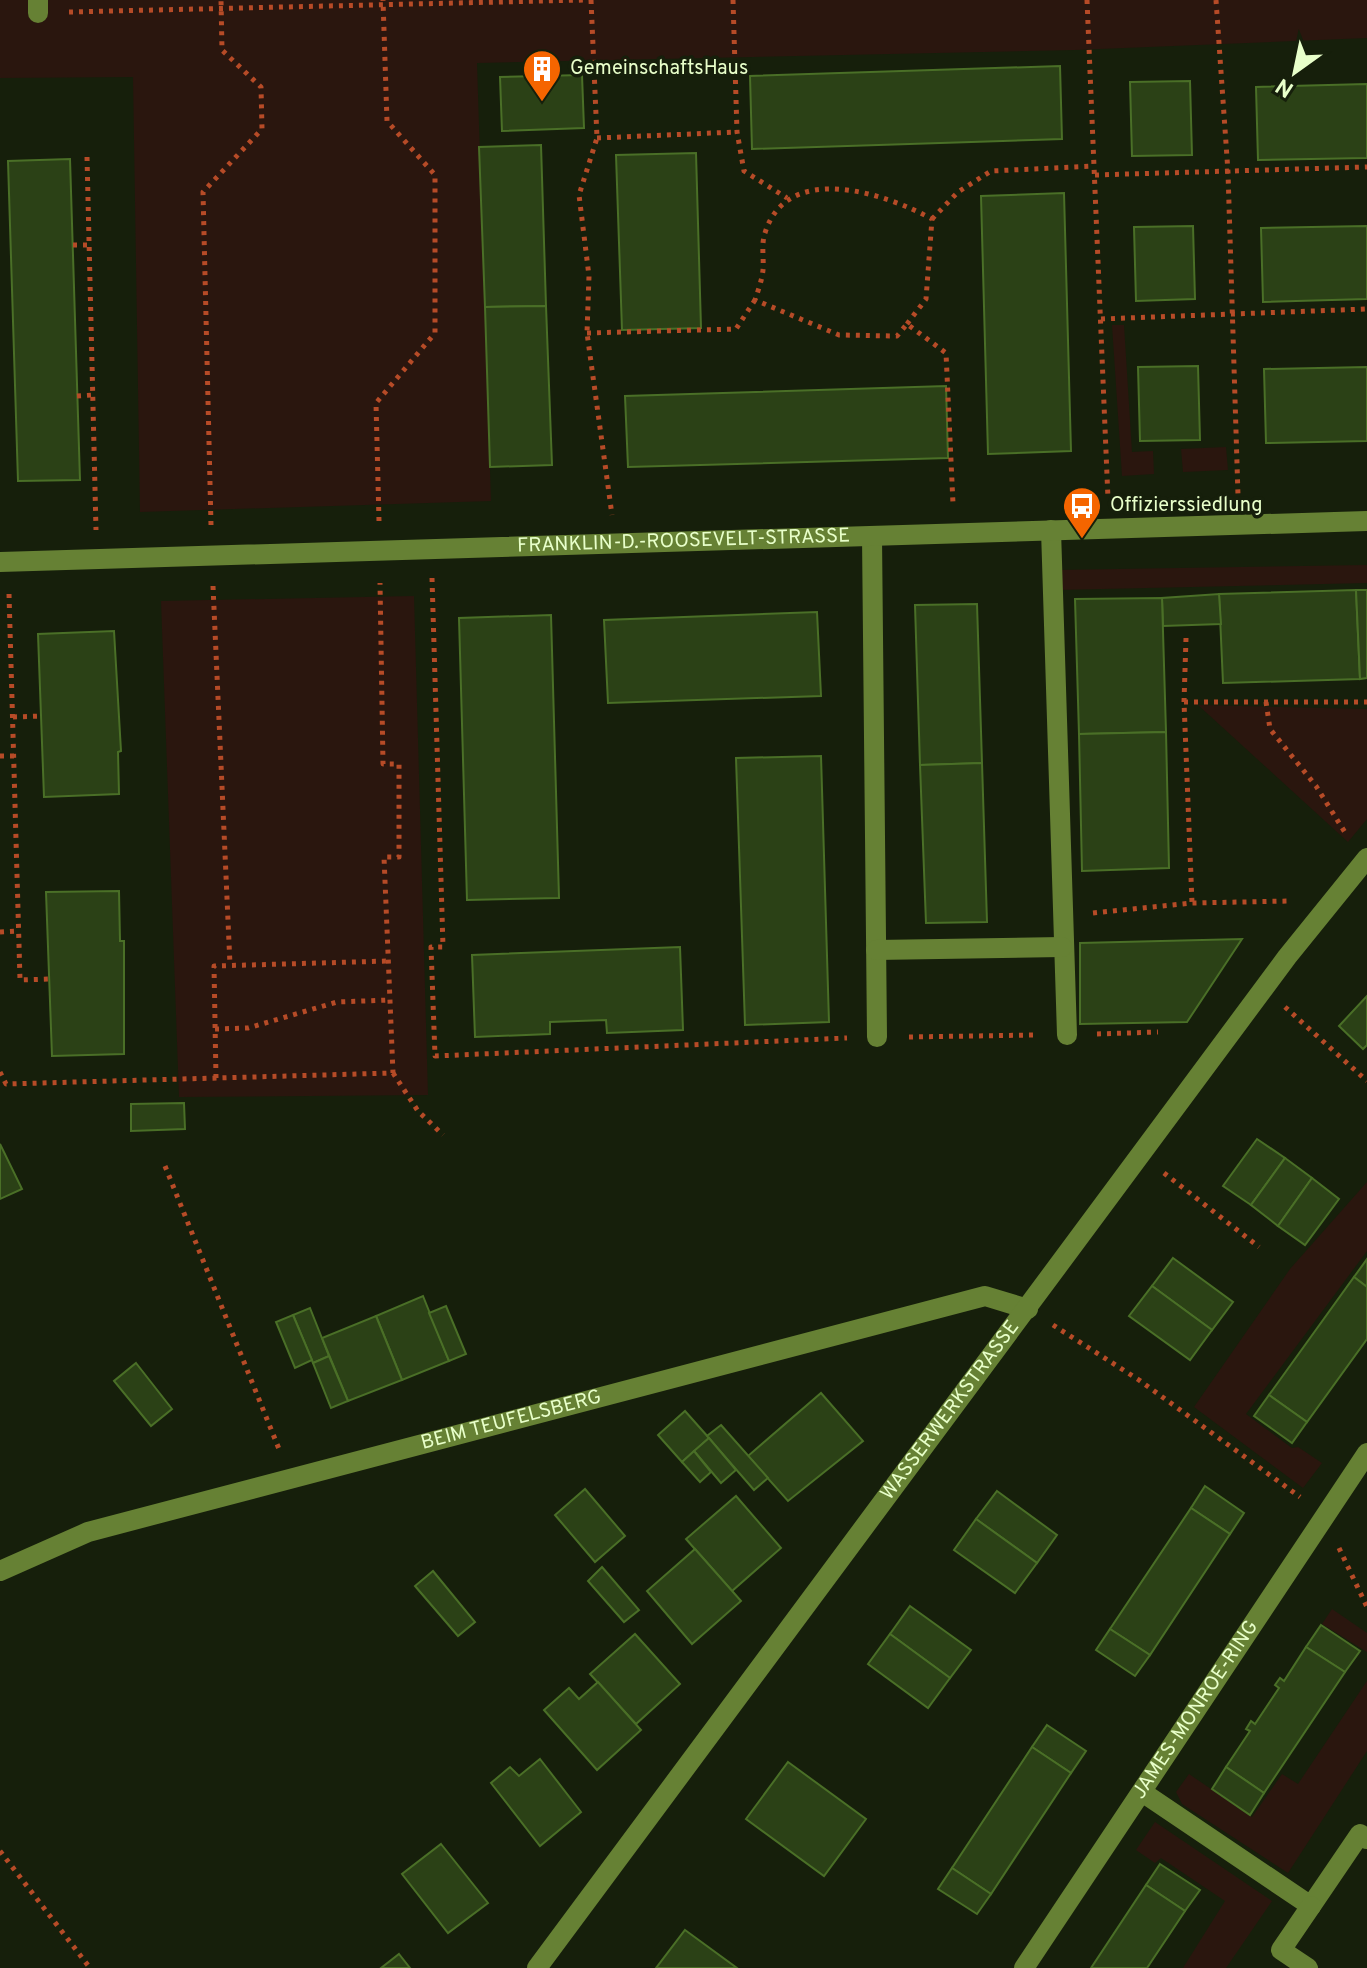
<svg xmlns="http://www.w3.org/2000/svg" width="1367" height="1968" font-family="Overpass,sans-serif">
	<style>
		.green { fill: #2a160e }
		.building { fill: #2b4116; stroke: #4a6f27; stroke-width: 2 }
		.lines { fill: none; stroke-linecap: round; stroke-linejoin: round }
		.path { stroke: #b64b27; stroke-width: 5; stroke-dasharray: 4 6; stroke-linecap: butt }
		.minor { stroke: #668134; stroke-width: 20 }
		.labels { text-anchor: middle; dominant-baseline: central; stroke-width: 7; stroke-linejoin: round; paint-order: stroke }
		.poi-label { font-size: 20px; fill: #e8ffca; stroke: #161f0b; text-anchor: start }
		.street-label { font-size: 20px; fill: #e8ffca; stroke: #161f0b }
	</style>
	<rect width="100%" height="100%" fill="#161f0b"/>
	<g class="green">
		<path d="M0 0H1367V38L1075 50 477 63 491 501 140 512 133 77 0 78Z"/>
		<path d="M1112 325H1124L1132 452 1153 451 1154 474 1122 476Z"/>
		<path d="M1226 447 1228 470 1183 472 1181 449Z"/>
		<path d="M1367 565V583L1056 590 1055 570Z"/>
		<path d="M414 596 428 1095 179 1097 161 601Z"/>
		<path d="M1198 705 1367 709V819L1348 842Z"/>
		<path d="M1367 1182V1251L1246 1414 1292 1448 1298 1447 1322 1463 1303 1488 1194 1407 1290 1269Z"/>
		<path d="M1332 1609 1367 1633V1652L1322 1624Z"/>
		<path d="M1367 1681V1751L1288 1873 1182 1804 1176 1792 1189 1774 1252 1817 1282 1774 1298 1784Z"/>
		<path d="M1155 1822 1272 1901 1226 1968H1183L1225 1901 1161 1858 1155 1863 1136 1850Z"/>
	</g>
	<g class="building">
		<path d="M1060 66 1062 139 752 149 750 76Z"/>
		<path d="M582 75 584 128 502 131 500 77Z"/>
		<path d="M1190 81 1192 155 1132 156 1130 82Z"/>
		<path d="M1367 84V158L1258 160 1256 87Z"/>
		<path d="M541 145 546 306 485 307 479 147Z"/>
		<path d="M696 153 701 328 622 330 616 155Z"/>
		<path d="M70 159 80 480 18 481 8 161Z"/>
		<path d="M1064 193 1071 451 988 454 981 196Z"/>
		<path d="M1193 226 1195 299 1136 301 1134 227Z"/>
		<path d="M1367 226V299L1263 302 1261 228Z"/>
		<path d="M546 306 552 465 490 467 485 307Z"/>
		<path d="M1198 366 1200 440 1140 441 1138 367Z"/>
		<path d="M1367 367V441L1266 443 1264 369Z"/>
		<path d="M946 386 948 458 628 467 625 396Z"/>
		<path d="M1356 590 1360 679 1223 683 1219 594Z"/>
		<path d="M1356 590H1367V678L1360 679Z"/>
		<path d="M1219 594 1221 624 1163 626 1162 598Z"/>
		<path d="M1162 598 1166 732 1079 734 1075 599Z"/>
		<path d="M977 604 982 763 920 765 915 605Z"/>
		<path d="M817 612 821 696 608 703 604 620Z"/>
		<path d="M551 615 559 898 467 900 459 618Z"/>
		<path d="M114 631 121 751 118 752 119 794 44 797 38 634Z"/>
		<path d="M1166 732 1169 868 1082 871 1079 734Z"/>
		<path d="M821 756 829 1022 745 1025 736 758Z"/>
		<path d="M982 763 987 922 926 923 920 765Z"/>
		<path d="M119 891 120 941H124V1054L52 1056 46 892Z"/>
		<path d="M1242 939 1187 1022 1080 1024V943Z"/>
		<path d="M680 947 683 1030 607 1033 606 1020 550 1022V1034L475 1037 472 955Z"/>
		<path d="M1367 996V1045L1363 1049 1339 1026Z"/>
		<path d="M184 1103 185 1129 131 1131V1104Z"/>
		<path d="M1257 1139 1285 1158 1251 1205 1223 1186Z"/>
		<path d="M0 1144 22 1189 0 1199Z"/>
		<path d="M1285 1158 1312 1178 1278 1226 1251 1205Z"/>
		<path d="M1312 1178 1339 1199 1305 1245 1278 1226Z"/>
		<path d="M1173 1258 1233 1302 1212 1330 1152 1286Z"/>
		<path d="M1367 1259V1287L1354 1277Z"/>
		<path d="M1354 1277 1367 1287V1339L1307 1422 1269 1395Z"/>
		<path d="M1152 1286 1212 1330 1190 1360 1129 1316Z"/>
		<path d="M423 1296 449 1361 402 1380 376 1316Z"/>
		<path d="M446 1306 466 1354 449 1361 429 1313Z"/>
		<path d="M310 1308 329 1356 313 1363 293 1315Z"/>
		<path d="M293 1315 312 1360 295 1368 276 1322Z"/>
		<path d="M376 1316 402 1380 348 1401 322 1338Z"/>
		<path d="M329 1356 348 1401 331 1408 313 1363Z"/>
		<path d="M136 1363 172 1409 151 1426 114 1381Z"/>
		<path d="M821 1393 863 1441 788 1501 748 1456Z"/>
		<path d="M1269 1395 1307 1422 1292 1443 1254 1416Z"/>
		<path d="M685 1411 709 1438 682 1462 658 1435Z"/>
		<path d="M721 1425 768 1478 754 1490 707 1436Z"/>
		<path d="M709 1438 736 1470 721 1483 694 1451Z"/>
		<path d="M694 1451 711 1472 700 1482 682 1462Z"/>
		<path d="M1205 1486 1244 1513 1230 1534 1191 1508Z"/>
		<path d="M585 1489 625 1536 595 1562 555 1515Z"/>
		<path d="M997 1491 1057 1535 1037 1563 976 1519Z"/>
		<path d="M736 1496 781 1548 732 1591 686 1539Z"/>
		<path d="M1191 1508 1230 1534 1150 1655 1110 1629Z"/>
		<path d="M976 1519 1037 1563 1015 1593 954 1550Z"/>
		<path d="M695 1549 741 1601 692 1644 647 1591Z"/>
		<path d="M602 1567 639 1610 624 1622 588 1581Z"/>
		<path d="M433 1571 475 1622 458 1636 415 1586Z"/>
		<path d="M910 1606 971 1650 950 1678 890 1634Z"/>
		<path d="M1321 1625 1360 1651 1345 1672 1306 1647Z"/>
		<path d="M1110 1629 1150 1655 1135 1676 1096 1650Z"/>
		<path d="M635 1634 680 1684 636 1724 590 1674Z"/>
		<path d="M890 1634 950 1678 928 1708 868 1664Z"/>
		<path d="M1306 1647 1345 1672 1264 1793 1226 1767 1250 1731 1246 1729 1251 1721 1255 1724 1279 1688 1275 1685 1280 1678 1284 1681Z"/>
		<path d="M598 1682 641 1730 597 1770 544 1710 569 1688 579 1699Z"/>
		<path d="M1047 1725 1086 1751 1071 1773 1032 1747Z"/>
		<path d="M1032 1747 1071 1773 991 1894 952 1868Z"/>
		<path d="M540 1759 581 1812 540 1846 491 1783 510 1767 519 1776Z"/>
		<path d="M788 1762 866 1819 824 1876 746 1819Z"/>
		<path d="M1226 1767 1264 1793 1250 1815 1212 1789Z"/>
		<path d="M441 1844 488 1903 448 1933 402 1874Z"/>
		<path d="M1160 1864 1200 1890 1185 1911 1146 1885Z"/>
		<path d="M952 1868 991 1894 977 1914 938 1889Z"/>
		<path d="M1146 1885 1185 1911 1147 1968H1091Z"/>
		<path d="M685 1930 737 1968H656Z"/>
		<path d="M399 1954 410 1968H381Z"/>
	</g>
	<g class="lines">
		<g class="path">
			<path d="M591 0 597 138 579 195 589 276 587 333 612 515"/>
			<path d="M733 0 737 132 744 171 787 198"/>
			<path d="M1087 0 1108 499"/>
			<path d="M1216 0 1228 172 1238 496"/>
			<path d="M69 12 585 0"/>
			<path d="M597 138 737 132"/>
			<path d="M87 157 96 530"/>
			<path d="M1095 175 1367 167"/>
			<path d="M932 219 958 192 991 171 1094 166"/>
			<path d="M73 245H89"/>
			<path d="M1101 319 1367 309"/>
			<path d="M907 324 926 299 932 219C885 193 787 161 765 233 761 244 764 259 763 270 762 280 758 291 755 300L839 335 897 336 907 324 946 353 953 504"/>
			<path d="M587 333 736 329 755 300"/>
			<path d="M77 396 93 395"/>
			<path d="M379 521 376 403 435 333V175L387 121 383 0"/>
			<path d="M211 525 203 192 262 129 261 87 222 50 221 0"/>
			<path d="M432 578 443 947H431L435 1056 847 1038"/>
			<path d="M213 586 230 965"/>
			<path d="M9 594 20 980 49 979"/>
			<path d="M1186 638 1184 702 1192 903"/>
			<path d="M1184 702H1367"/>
			<path d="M1266 702 1270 729 1316 786 1346 834"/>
			<path d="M13 717 41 716"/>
			<path d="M0 756H14"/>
			<path d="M1093 913 1192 903 1290 901"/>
			<path d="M0 932 19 931"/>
			<path d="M1285 1007 1367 1081"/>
			<path d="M215 1029 248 1028 337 1002 389 1000"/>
			<path d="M1097 1034 1158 1032"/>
			<path d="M909 1037 1035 1035"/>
			<path d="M0 1072 6 1084 393 1073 384 857H399V764H383L380 583"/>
			<path d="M393 1073 418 1111 443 1135"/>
			<path d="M216 1078 214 966 389 961"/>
			<path d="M165 1166 279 1449"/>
			<path d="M1164 1173 1259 1247"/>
			<path d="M1053 1325 1139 1380 1300 1497"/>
			<path d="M1339 1548 1367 1607"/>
			<path d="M0 1851 90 1968"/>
		</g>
		<g class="minor">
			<path d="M38 0V13"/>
			<path d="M1051 530 1067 1035"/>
			<path d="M872 536 877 1037"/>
			<path id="s1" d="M0 562 1367 521"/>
			<path d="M876 950 1062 947"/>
			<path id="s2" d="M0 1571 88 1532 985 1296 1028 1309"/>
			<path d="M1142 1792 1311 1906 1360 1834 1367 1839"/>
			<path id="s3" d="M537 1968 1287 957 1367 858"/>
			<path id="s4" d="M1024 1968 1367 1453"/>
			<path d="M1308 1968 1281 1950 1311 1906"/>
		</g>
	</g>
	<defs>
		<symbol id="building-pin" viewBox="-11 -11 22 30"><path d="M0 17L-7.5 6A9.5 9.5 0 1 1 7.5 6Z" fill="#f56500" stroke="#161f0b"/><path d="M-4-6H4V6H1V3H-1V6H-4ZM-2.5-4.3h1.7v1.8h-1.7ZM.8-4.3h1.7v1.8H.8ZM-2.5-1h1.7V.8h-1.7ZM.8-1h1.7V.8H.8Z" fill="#fff"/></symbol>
		<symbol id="bus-pin" viewBox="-11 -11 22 30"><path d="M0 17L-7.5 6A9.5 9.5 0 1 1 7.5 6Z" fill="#f56500" stroke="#161f0b"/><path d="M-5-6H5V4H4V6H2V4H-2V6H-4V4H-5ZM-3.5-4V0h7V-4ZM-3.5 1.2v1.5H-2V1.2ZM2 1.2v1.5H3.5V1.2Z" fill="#fff"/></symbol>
	</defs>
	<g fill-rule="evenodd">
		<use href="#building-pin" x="520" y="47" width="44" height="60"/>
		<use href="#bus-pin" x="1060" y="484" width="44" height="60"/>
	</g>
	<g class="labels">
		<g class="poi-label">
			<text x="570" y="69">GemeinschaftsHaus</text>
			<text x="1110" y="506">Offizierssiedlung</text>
		</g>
		<g class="street-label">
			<text stroke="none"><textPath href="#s1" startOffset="684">FRANKLIN-D.-ROOSEVELT-STRASSE</textPath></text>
			<text stroke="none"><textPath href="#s3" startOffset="694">WASSERWERKSTRASSE</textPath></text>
			<text stroke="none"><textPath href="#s2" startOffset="534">BEIM TEUFELSBERG</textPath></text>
			<text stroke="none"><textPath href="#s4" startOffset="310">JAMES-MONROE-RING</textPath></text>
		</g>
	</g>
	<g transform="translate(1295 72) rotate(213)" stroke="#161f0b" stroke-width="6" paint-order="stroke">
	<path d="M0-6L14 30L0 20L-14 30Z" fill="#e8ffca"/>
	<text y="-12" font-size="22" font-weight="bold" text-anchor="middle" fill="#e8ffca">N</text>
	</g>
</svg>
